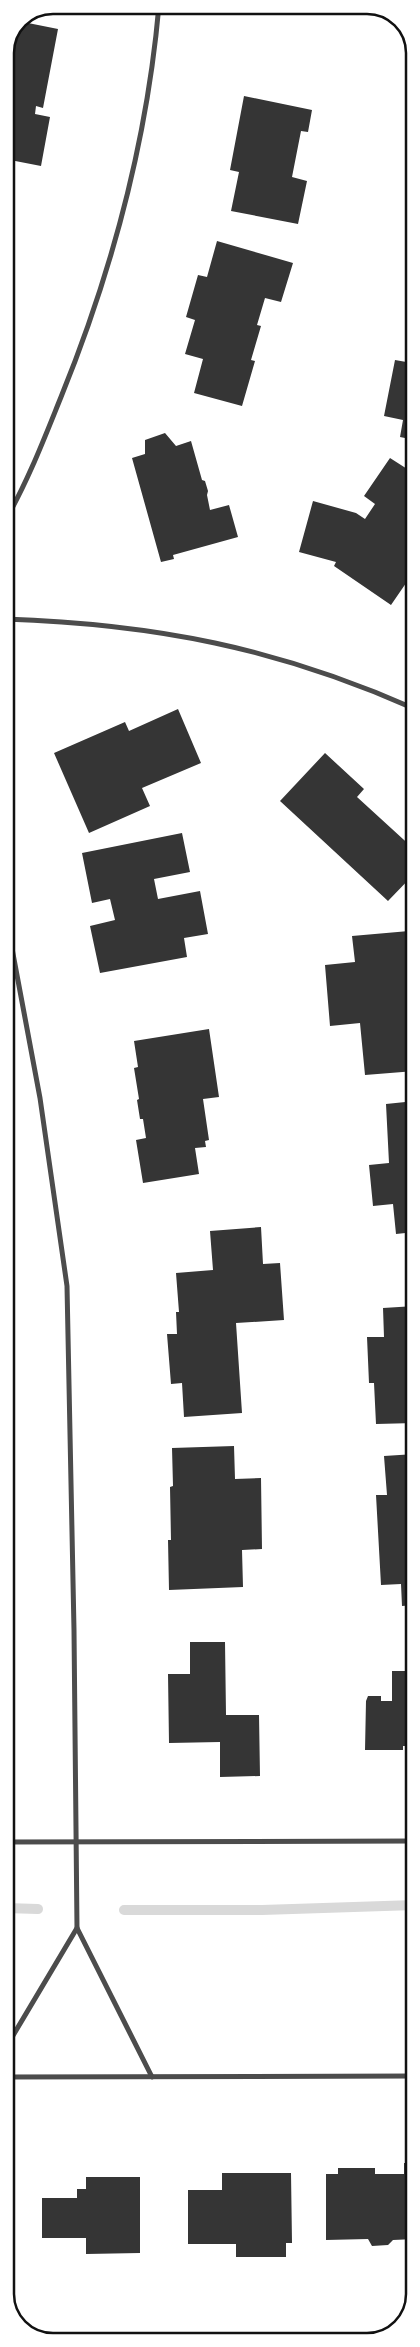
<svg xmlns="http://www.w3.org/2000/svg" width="420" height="2347" font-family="Mulish,sans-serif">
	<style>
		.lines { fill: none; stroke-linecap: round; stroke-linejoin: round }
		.stream { stroke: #d9d9d9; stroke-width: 10 }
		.building { fill: #353535 }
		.minor { stroke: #4c4c4c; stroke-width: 5 }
		.rim { fill: none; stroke: #111; stroke-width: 2.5 }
	</style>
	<rect width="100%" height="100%" fill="#fff"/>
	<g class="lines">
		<g class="stream">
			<path d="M5 1908 38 1909"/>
			<path d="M124 1910H262L415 1905"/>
		</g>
	</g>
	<g class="building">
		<path d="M261 5H310V13L261 14Z"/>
		<path d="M18 21 58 29 43 108 36 106 35 114 50 117 41 166 5 159V53Z"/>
		<path d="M244 96 312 110 308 132 301 131 292 177 307 181 298 224 231 211 239 172 230 170Z"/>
		<path d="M412 164H415V195L407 193Z"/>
		<path d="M5 240 11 242 5 258Z"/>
		<path d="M217 241 293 263 281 302 265 298 257 325 261 326 251 360 255 361 242 406 194 393 203 359 185 354 195 320 186 317 198 275 207 277Z"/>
		<path d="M414 353H415V440L400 437 403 420 384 416 395 360 412 363Z"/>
		<path d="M165 433 176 446 191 441 202 480 205 481 208 491 207 495 210 510 229 505 238 537 173 555 174 559 161 562 132 458 145 454V440Z"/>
		<path d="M390 458 415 474V570L391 605 334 566 336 562 299 552 313 501 356 513 365 519 375 504 364 496Z"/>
		<path d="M178 709 201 763 142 788 150 806 89 833 54 753 125 722 129 731Z"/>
		<path d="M325 753 364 789 357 797 415 850V873L388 901 280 801Z"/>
		<path d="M182 833 190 872 154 879 158 899 200 891 208 934 184 938 187 957 100 973 90 926 115 920 110 899 92 903 82 853Z"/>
		<path d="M409 931 415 1002V1071L365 1075 360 1023 330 1026 325 965 355 962 352 936Z"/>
		<path d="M209 1029 219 1097 203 1099 209 1140 205 1141 206 1147 195 1148 199 1174 143 1183 136 1140 146 1138 143 1119H140L137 1100 139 1099 134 1068 138 1067 134 1041Z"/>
		<path d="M415 1101V1232L396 1234 393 1204 373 1206 369 1165 389 1163 386 1104Z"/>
		<path d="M261 1227 263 1264 280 1263 284 1320 236 1323 242 1413 184 1417 182 1383 171 1384 167 1334H177L176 1312H179L176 1273 213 1270 210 1231Z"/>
		<path d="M415 1306V1423L376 1424 374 1383H369L367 1337H384L383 1308Z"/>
		<path d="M234 1446 235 1479 261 1478 262 1549 242 1550 243 1587 169 1590 168 1540H171L170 1487 173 1486 172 1448Z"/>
		<path d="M415 1454V1605L402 1606 401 1584 381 1585 376 1495H387L384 1456Z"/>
		<path d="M190 1642H225L226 1715H259L260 1776 220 1777V1742L169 1743 168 1674H190Z"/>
		<path d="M392 1671H415V1746H403V1750H365L366 1701 368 1696H381V1701H392Z"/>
		<path d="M404 2163H415V2239L393 2240 388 2245 372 2246 368 2239 326 2240V2174H338V2168H375V2174H404Z"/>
		<path d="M222 2173H291L292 2243H286V2257H236V2244H188V2190H222Z"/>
		<path d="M86 2177H140V2253L86 2254V2238H42V2198H77V2189H86Z"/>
	</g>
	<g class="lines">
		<g class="minor">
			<path d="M5 521C28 481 44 439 61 397 113 269 147 142 159 5"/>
			<path d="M5 619C155 624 278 648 415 709"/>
			<path d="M5 911 40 1098 67 1286 74 1630 77 1928 152 2077"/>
			<path d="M5 1842 415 1841"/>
			<path d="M5 2049 77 1928"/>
			<path d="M5 2077 415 2076"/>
		</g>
	</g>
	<path d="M0 0H420V2347H0ZM53 14H367A39 39 0 0 1 406 53V2294A39 39 0 0 1 367 2333H53A39 39 0 0 1 14 2294V53A39 39 0 0 1 53 14Z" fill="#fff" fill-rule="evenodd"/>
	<path class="rim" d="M53 14H367A39 39 0 0 1 406 53V2294A39 39 0 0 1 367 2333H53A39 39 0 0 1 14 2294V53A39 39 0 0 1 53 14Z"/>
</svg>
